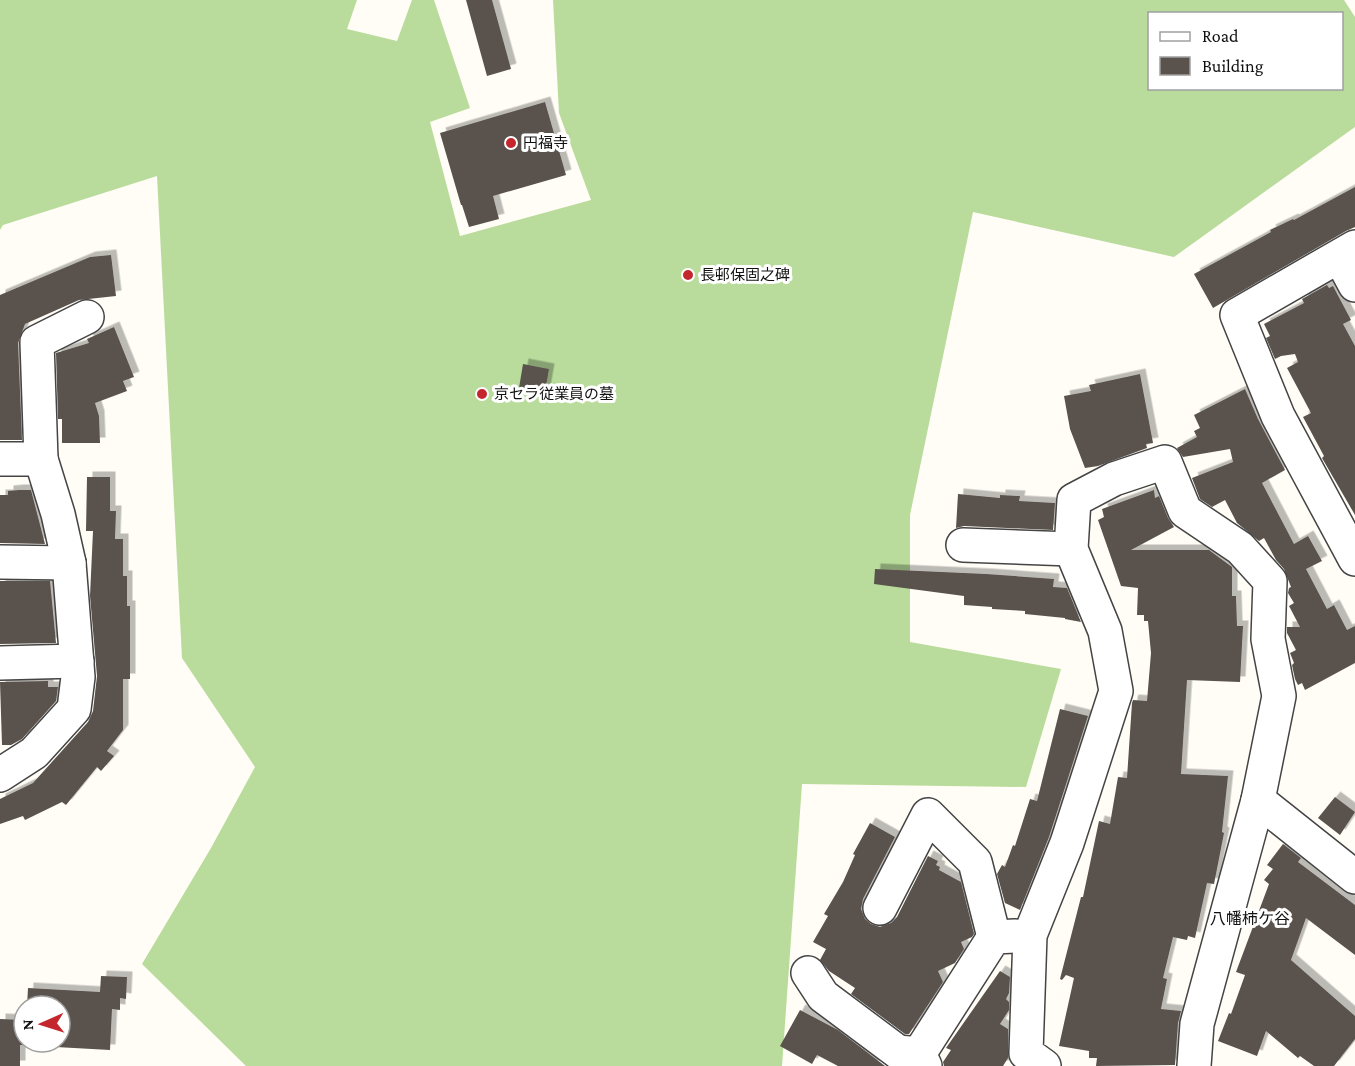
<svg xmlns="http://www.w3.org/2000/svg" width="1355" height="1066" font-family="'Crimson Pro','Noto Sans JP',serif">
	<style>
		.forest { fill: #b9dc9c; fill-rule: evenodd }
		.building { fill: #5a524d; filter: url(#shadow) }
		.lines { fill: none; stroke-linecap: round; stroke-linejoin: round }
		.minor-casing { stroke: #444; stroke-width: 36 }
		.minor { stroke: #fff; stroke-width: 33 }
		.poi-dot { fill: #c4262e; stroke: #fff; stroke-width: 2 }
		.labels { text-anchor: middle; dominant-baseline: central; stroke-width: 6; stroke-linejoin: round; paint-order: stroke }
		.poi-label { font-size: 15px; fill: #111; stroke: #fff; text-anchor: start }
		.neighbourhood-label { font-size: 16px; fill: #111; stroke: #fff }
	</style>
	<defs>
		<filter id="shadow"><feDropShadow dx="5.5" dy="-5.5" stdDeviation="0" flood-color="#0004"/></filter>
	</defs>
	<rect width="100%" height="100%" fill="#fffdf5"/>
	<path class="forest" d="M0 0H357L347 29 397 41 412 0H434L470 108 430 122 460 236 591 200 559 113 553 0H1344L1355 17V127L1174 257 973 212 910 515V642L1061 669 1026 787 802 784 782 1066H246L142 964 211 848 255 767 182 658 157 176 3 225 0 230ZM1150 14H1342V88H1150Z"/>
	<g class="building">
		<path d="M466 0H492L511 69 487 76Z"/>
		<path d="M545 102 566 175 493 196 499 219 469 227 462 205H461L440 133Z"/>
		<path d="M1355 187V227L1346 231 1213 308 1194 274 1271 232 1270 230 1293 219 1294 220Z"/>
		<path d="M111 255 116 296 79 300 25 324 18 343 22 440H0V295L90 257Z"/>
		<path d="M1327 285 1329 288 1333 286 1351 320 1343 324 1355 346V515L1322 458 1324 456 1303 417 1311 413 1287 368 1298 362 1295 354 1281 356 1275 359 1266 338 1270 336 1264 324 1304 303 1302 299Z"/>
		<path d="M114 327 134 377 123 381 127 391 95 403 99 416 100 443H62V419H58L56 353 89 343 87 339Z"/>
		<path d="M523 364 549 369 545 392 519 388Z"/>
		<path d="M1140 374 1153 443 1146 444 1147 448 1098 466 1085 468 1070 429 1064 396 1091 391 1089 385Z"/>
		<path d="M1245 389 1258 419 1285 470 1262 483 1294 544 1308 536 1322 561 1306 569 1327 609 1334 605 1347 630 1355 626V663L1305 690 1302 683 1298 685 1295 679 1292 665 1294 663 1290 653 1296 650 1287 633V627H1300L1289 606 1294 603 1288 593 1289 588 1291 587 1284 569 1276 560 1264 538 1259 541 1237 523 1225 500 1212 507 1200 499 1192 478 1233 462 1230 449 1183 457 1177 448 1197 437 1194 431 1200 428 1194 415Z"/>
		<path d="M87 477H110V511H116L115 539H123V576H127V606H130V679H123V730L107 751 114 756 101 771 97 767 66 805 62 802 25 820 23 816 0 824V799L33 783 88 722 93 711 97 676 90 596 93 531H86Z"/>
		<path d="M19 490H31L45 544 0 543V495H8V491Z"/>
		<path d="M1154 490 1155 498 1159 496 1168 518 1174 527 1131 550H1209L1232 567V596H1236L1237 626H1243L1240 682 1187 680 1181 774 1228 776 1222 832 1224 833 1214 884 1207 883 1195 938 1188 936 1187 940 1173 937 1163 978 1167 979 1161 1009 1181 1011 1178 1023 1175 1065 1096 1066 1097 1058H1089V1051L1059 1046 1074 978 1066 975 1062 980 1060 979 1081 897H1083L1099 821 1110 824 1118 777 1127 778 1132 703 1133 700 1147 701 1151 653 1148 621H1144V615H1137L1138 588 1121 586 1098 520 1104 517 1102 509Z"/>
		<path d="M958 494 1000 498V495L1020 496 1019 501 1055 503 1053 530 964 526 956 528Z"/>
		<path d="M875 569 986 574 1054 579 1053 587 1067 588 1081 622 1065 619V618L1025 614V611L992 609V607L964 605V596L874 584Z"/>
		<path d="M0 581H50L56 643 0 644Z"/>
		<path d="M48 681V687H58L56 701 22 739 11 745H2L0 682Z"/>
		<path d="M1060 709 1088 716 1049 837 1020 910 1005 903 997 874 1002 865 1005 867 1013 845 1015 846 1030 799 1037 801Z"/>
		<path d="M1335 797 1355 812 1340 835 1318 818Z"/>
		<path d="M870 823 895 837 863 899 861 909 865 919 871 924 880 927 891 923 897 917 928 856 938 861 936 865 940 867 939 870 961 882 974 934 972 937 961 942 964 949 955 963 938 971 943 982 909 1034H905L851 994 855 988 829 971 820 960 826 949 813 942 828 916 824 914 843 882 855 855 853 854Z"/>
		<path d="M1283 844 1301 858 1298 862 1355 905V955L1306 918 1291 960 1355 1016V1039L1334 1066H1314L1300 1056 1298 1058 1266 1031 1257 1056 1218 1041 1229 1013 1231 1014 1245 975 1236 972 1269 884 1264 880 1273 869 1267 865Z"/>
		<path d="M1000 971 1010 977 1009 993 1006 999 1009 1002V1010L1000 1024 1008 1029V1058L1003 1066H944L943 1062 951 1050 946 1048Z"/>
		<path d="M101 976 127 977 126 999 120 998V1010L112 1009 110 1050 20 1045V1066H0V1019L24 1020V1042H60V1006H27L28 988 100 992Z"/>
		<path d="M800 1010 838 1030 885 1066H838L817 1055 812 1064 780 1046Z"/>
	</g>
	<g class="lines">
		<defs>
			<g id="minor">
				<path d="M1355 247 1237 315 1278 416 1355 559"/>
				<path d="M1340 257 1355 285"/>
				<path d="M0 459H41L58 514 69 563 78 677 74 709 34 753 0 775"/>
				<path d="M41 459 37 342 87 317"/>
				<path d="M963 545 1071 549"/>
				<path d="M0 562 69 563"/>
				<path d="M0 663 77 661"/>
				<path d="M1258 800 1355 877"/>
				<path d="M880 908 928 815 975 862 994 937"/>
				<path d="M808 973 823 996 898 1052 919 1054 925 1066"/>
				<path d="M919 1054 994 937 1015 936"/>
				<path d="M1044 1066 1026 1053 1030 935 1067 843 1116 691 1105 631 1071 549 1074 500 1114 479 1165 462 1185 511 1240 548 1270 581 1268 639 1279 696 1258 800 1197 1024 1194 1066"/>
			</g>
		</defs>
		<use href="#minor" class="minor-casing"/>
		<use href="#minor" class="minor"/>
	</g>
	<g class="poi-dot">
		<circle cx="511" cy="143" r="6"/>
		<circle cx="688" cy="275" r="6"/>
		<circle cx="482" cy="394" r="6"/>
	</g>
	<g class="labels">
		<g class="poi-label">
			<text x="523" y="143">円福寺</text>
			<text x="700" y="275">長邨保固之碑</text>
			<text x="494" y="394">京セラ従業員の墓</text>
		</g>
		<g class="neighbourhood-label">
			<text x="1250" y="918">八幡柿ケ谷</text>
		</g>
	</g>
	<rect x="1148" y="12" width="195" height="78" fill="#ffffff" stroke="#a0a0a0" stroke-width="1.5"/>
	<rect x="1160" y="32" width="30" height="9" fill="#ffffff" stroke="#a0a0a0" stroke-width="1.5"/>
	<text x="1202" y="42" font-size="18" fill="#111111">Road</text>
	<rect x="1160" y="57" width="30" height="18" fill="#5a524d" stroke="#a0a0a0" stroke-width="1.5"/>
	<text x="1202" y="72" font-size="18" fill="#111111">Building</text>
	<g transform="translate(42 1024) rotate(267)"><circle r="28" fill="#ffffff" stroke="#a0a0a0" stroke-width="1.5"/>
	<path d="M0-4.5L10 22L0 15L-10 22Z" fill="#c4262e"/>
	<text y="-9" font-size="16" font-weight="bold" text-anchor="middle" fill="#111111">N</text>
	</g>
</svg>
